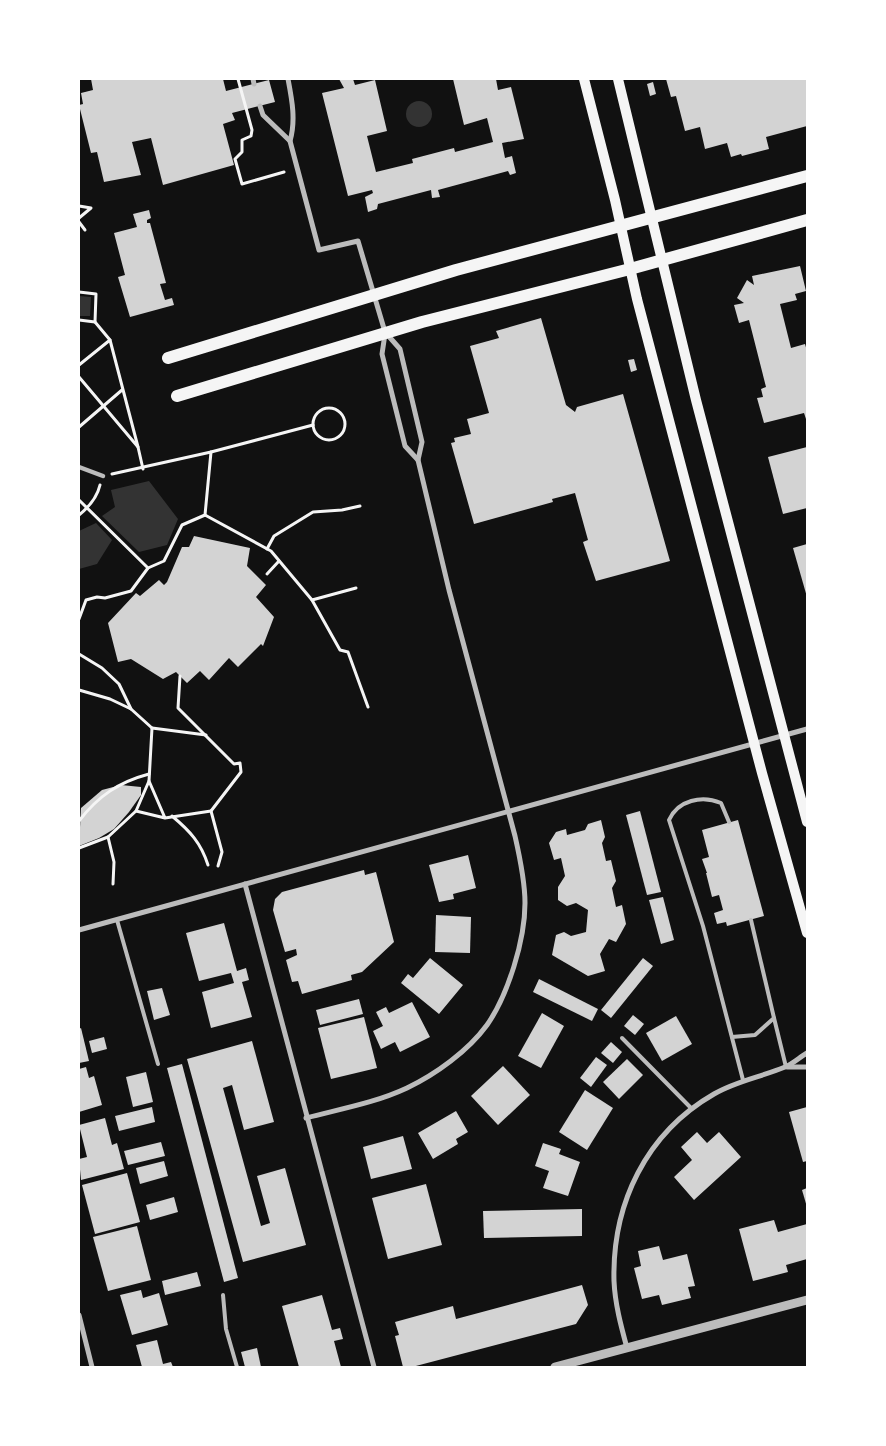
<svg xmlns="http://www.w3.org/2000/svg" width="886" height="1446" font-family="'Titillium Web',sans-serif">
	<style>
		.water { fill: #333 }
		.building { fill: #d3d3d3 }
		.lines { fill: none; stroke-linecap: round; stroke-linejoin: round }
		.path { stroke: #f5f5f5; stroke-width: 3 }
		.service { stroke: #bcbcbc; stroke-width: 4 }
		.pedestrian { stroke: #bcbcbc; stroke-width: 4.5 }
		.minor { stroke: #bcbcbc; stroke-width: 5 }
		.tertiary { stroke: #bcbcbc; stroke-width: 9 }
		.secondary { stroke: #f5f5f5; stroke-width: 10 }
		.primary { stroke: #f5f5f5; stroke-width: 12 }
	</style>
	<rect width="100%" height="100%" fill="#111"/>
	<g class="water">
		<circle cx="419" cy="114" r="13"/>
		<path d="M79 296 91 297 90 316H79Z"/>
		<path d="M149 481 178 519 167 545 139 552 102 516 115 507 111 490Z"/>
		<path d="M96 523 112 540 97 564 79 569V531Z"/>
	</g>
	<g class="building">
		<path d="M91 79H223L226 91 269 80 275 102 232 113 235 120 223 124 234 165 163 185 151 138 132 142 141 175 104 182 97 152 91 153 79 105 83 104 81 93 93 90Z"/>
		<path d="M339 79H353L355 85 375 80 387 131 367 136 376 172 413 163 412 159 454 148 455 152 493 142 487 118 464 125 453 79H496L498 90 511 87 524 139 502 143 505 158 512 156 516 173 510 175 508 171 438 190 440 197 432 198 431 190 378 204 377 209 368 212 365 197 373 193 372 190 348 196 322 93 344 88Z"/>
		<path d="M666 79H807V126L766 137 769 149 742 156 741 154 731 157 727 143 705 149 700 127 685 131 676 96 671 97Z"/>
		<path d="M653 82 656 94 650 96 647 84Z"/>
		<path d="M149 210 151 218 147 220V223H150L166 283 160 284 165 300 172 298 174 305 130 317 118 277 125 275 114 233 137 227 133 214Z"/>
		<path d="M800 266 806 291 795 294 797 300 780 304 791 348 805 344 807 351V422L804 413 764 423 757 398 763 397 761 389 766 387 749 320 739 323 734 305 744 303 737 298 747 280 754 285 752 276Z"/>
		<path d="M541 318 566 405 575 412 577 407 623 394 670 561 596 581 583 542 588 540 575 493 552 499 553 502 474 524 451 443 455 442 454 438 471 434 467 419 489 413 470 346 499 338 496 331Z"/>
		<path d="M634 359 637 370 631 372 628 360Z"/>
		<path d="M807 447V508L783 514 768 457Z"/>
		<path d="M194 536 250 548 247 566 266 585 256 597 274 617 263 646 261 644 238 667 229 658 209 680 200 671 187 683 176 672 163 679 131 659 118 662 108 623 136 593 140 596 159 580 164 585 167 582 182 547H189Z"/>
		<path d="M807 544V597L793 548Z"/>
		<path d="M121 785 141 787V795L129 812 114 829 99 838 79 846 81 808 102 790Z"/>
		<path d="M640 811 661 892 647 895 626 815Z"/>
		<path d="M601 820 605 837 602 843 606 861 611 860 616 881 612 888 616 907 622 905 626 924 616 942 609 939 600 954 605 971 588 976 552 955 556 935 564 932 571 936 586 932 588 910 576 903 567 906 558 900V887L565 876 561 858 554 860 549 843 556 832 566 829 567 835 585 830 588 824Z"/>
		<path d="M738 820 764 916 727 926 726 922 717 924 714 913 723 910 719 895 712 897 706 873H707L702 859 709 857 702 830Z"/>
		<path d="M468 855 476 888 453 894 454 899 439 902 429 865Z"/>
		<path d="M364 870 365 875 376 872 394 942 362 972 351 975 352 980 302 994 298 981 292 982 286 960 297 955 296 949 285 952 273 910 275 899 282 892Z"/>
		<path d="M663 897 674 940 661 944 649 900Z"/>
		<path d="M436 915 471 917 470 953 435 952Z"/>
		<path d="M224 923 237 971 246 968 249 980 242 982 252 1017 211 1028 202 992 234 983 231 973 199 981 186 933Z"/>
		<path d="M430 958 463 985 439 1014 401 983 408 974 413 978Z"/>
		<path d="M643 958 653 966 611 1018 601 1010Z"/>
		<path d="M539 979 598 1009 592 1021 533 992Z"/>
		<path d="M162 988 170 1015 154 1020 147 991Z"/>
		<path d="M359 999 363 1014 320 1025 316 1010Z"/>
		<path d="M412 1002 430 1037 400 1052 395 1042 381 1049 373 1031 383 1026 376 1012 386 1007 389 1013Z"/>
		<path d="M542 1013 564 1026 541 1068 518 1056Z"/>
		<path d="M633 1015 644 1024 635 1035 624 1026Z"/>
		<path d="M676 1016 692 1044 662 1061 646 1033Z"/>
		<path d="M364 1017 377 1068 331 1079 318 1028Z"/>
		<path d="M81 1028 89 1061 79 1063V1029Z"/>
		<path d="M104 1037 107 1049 92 1053 89 1041Z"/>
		<path d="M252 1041 274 1122 244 1130 232 1085 223 1088 261 1226 270 1223 257 1176 285 1168 306 1245 243 1262 187 1059Z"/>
		<path d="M611 1042 622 1052 613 1063 601 1053Z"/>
		<path d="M596 1057 607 1065 591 1087 580 1078Z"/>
		<path d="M627 1059 643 1075 619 1099 603 1082Z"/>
		<path d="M182 1064 238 1278 224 1282 167 1068Z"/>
		<path d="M503 1066 530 1095 498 1125 471 1096Z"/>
		<path d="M86 1067 89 1078 94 1076 102 1105 79 1112V1069Z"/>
		<path d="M146 1072 153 1102 133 1107 126 1077Z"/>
		<path d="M585 1090 613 1108 587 1150 559 1132Z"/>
		<path d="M152 1107 155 1122 119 1131 115 1116Z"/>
		<path d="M807 1107V1161L803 1162 789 1112Z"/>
		<path d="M456 1111 468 1132 456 1139 458 1144 433 1159 418 1133Z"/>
		<path d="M105 1118 112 1145 117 1143 124 1169 81 1180 79 1159 87 1157 79 1125Z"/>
		<path d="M697 1132 707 1143 719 1132 741 1157 694 1200 674 1177 692 1160 681 1147Z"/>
		<path d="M403 1136 412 1169 371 1179 363 1147Z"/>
		<path d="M161 1142 165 1156 128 1165 124 1151Z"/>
		<path d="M543 1143 561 1149 559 1154 580 1162 568 1196 543 1188 549 1171 535 1166Z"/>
		<path d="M164 1161 168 1176 140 1184 136 1168Z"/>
		<path d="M127 1173 140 1222 95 1234 82 1185Z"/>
		<path d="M426 1184 442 1245 388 1259 372 1198Z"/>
		<path d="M807 1188V1207L802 1190Z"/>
		<path d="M174 1197 178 1212 150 1220 146 1205Z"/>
		<path d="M582 1209V1236L484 1238 483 1211Z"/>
		<path d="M774 1220 778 1232 807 1224V1259L786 1265 788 1272 753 1281 739 1229Z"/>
		<path d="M137 1226 151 1280 108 1291 93 1237Z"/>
		<path d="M659 1246 663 1260 687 1254 695 1286 688 1287 691 1298 662 1305 659 1295 642 1299 634 1268 641 1266 638 1251Z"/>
		<path d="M197 1272 201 1286 165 1295 162 1281Z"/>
		<path d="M582 1285 588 1305 576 1324 412 1367H403L395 1336 399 1335 395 1322 453 1306 456 1319Z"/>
		<path d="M141 1290 143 1298 159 1293 168 1325 132 1335 120 1295Z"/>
		<path d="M322 1295 332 1330 340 1328 343 1339 334 1341 341 1367H299L282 1306Z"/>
		<path d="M157 1340 163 1364 171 1362 173 1367H142L136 1345Z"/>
		<path d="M257 1348 261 1367H245L241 1352Z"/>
	</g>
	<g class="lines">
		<g class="path">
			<path d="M238 79 252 130 251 136 242 140V152L235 159 242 184 284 172"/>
			<path d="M79 206 91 208 79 218"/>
			<path d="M79 222 85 230"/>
			<path d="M79 292 96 294 95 322 110 340 138 447"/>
			<path d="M79 320 95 322"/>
			<path d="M79 365 110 340"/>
			<path d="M79 377 138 447 143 469"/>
			<circle cx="329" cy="424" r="16"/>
			<path d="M79 427 122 390"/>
			<path d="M211 452 313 425"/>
			<path d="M79 500 148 568"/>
			<path d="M79 515C89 507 97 498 100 485"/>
			<path d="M205 515 271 551 312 600 340 650 348 652 368 707"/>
			<path d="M267 549 274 536 313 512 342 510 360 506"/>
			<path d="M267 574 279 561"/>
			<path d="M312 600 356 588"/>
			<path d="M79 619 86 600 97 597 105 598 131 591 148 568 164 561 182 525 205 515 211 452 112 474"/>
			<path d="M79 654 102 668 119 684 131 709 152 728"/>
			<path d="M180 676 178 708 234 764 240 763 241 772 211 811"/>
			<path d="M79 690 110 699 131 709"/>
			<path d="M149 781 152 728 206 735"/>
			<path d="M172 816C190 831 201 843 208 865"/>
			<path d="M165 818 149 781 136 811 165 818 211 811 222 852 218 866"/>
			<path d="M79 821C98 796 119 782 149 774"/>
			<path d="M108 837 114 862 113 884"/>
			<path d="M79 848 108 837 136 811"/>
		</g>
		<g class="service">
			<path d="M729 822 721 803C702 795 678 800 669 820L703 926 743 1080"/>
			<path d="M117 920 158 1064"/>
			<path d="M774 1018 786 1067"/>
			<path d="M732 1037 755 1035 774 1018 751 920"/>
			<path d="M622 1038 691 1108"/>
			<path d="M223 1295 226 1329 237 1367"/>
		</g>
		<path class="pedestrian" d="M79 467 103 476"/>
		<g class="minor">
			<path d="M253 79 254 84"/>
			<path d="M288 79C292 100 296 120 290 141L319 250 358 241 385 332 400 349 422 442 418 460 449 590 515 836C520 858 525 881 525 903 525 940 508 995 487 1025 468 1051 436 1074 407 1088 375 1103 340 1109 306 1118"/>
			<path d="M260 106 263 115 290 141"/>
			<path d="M385 334 382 354 405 446 418 460"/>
			<path d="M245 884 374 1367"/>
			<path d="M79 930 807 729"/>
			<path d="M787 1067H807"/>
			<path d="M79 1315 92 1367"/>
			<path d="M627 1348C621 1326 615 1304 614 1281 612 1204 646 1133 714 1094 736 1081 761 1077 785 1067 793 1064 800 1057 807 1053"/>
		</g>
		<path class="tertiary" d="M555 1367 807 1300"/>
		<g class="secondary">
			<path d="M584 79 615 200 637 299 762 773 807 933"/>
			<path d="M618 79 696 400 807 822"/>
		</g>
		<g class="primary">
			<path d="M168 358 456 270 807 176"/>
			<path d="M177 396 422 322 630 269 807 220"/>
		</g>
	</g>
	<rect width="886" height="1446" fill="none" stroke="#ffffff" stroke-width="160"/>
</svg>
